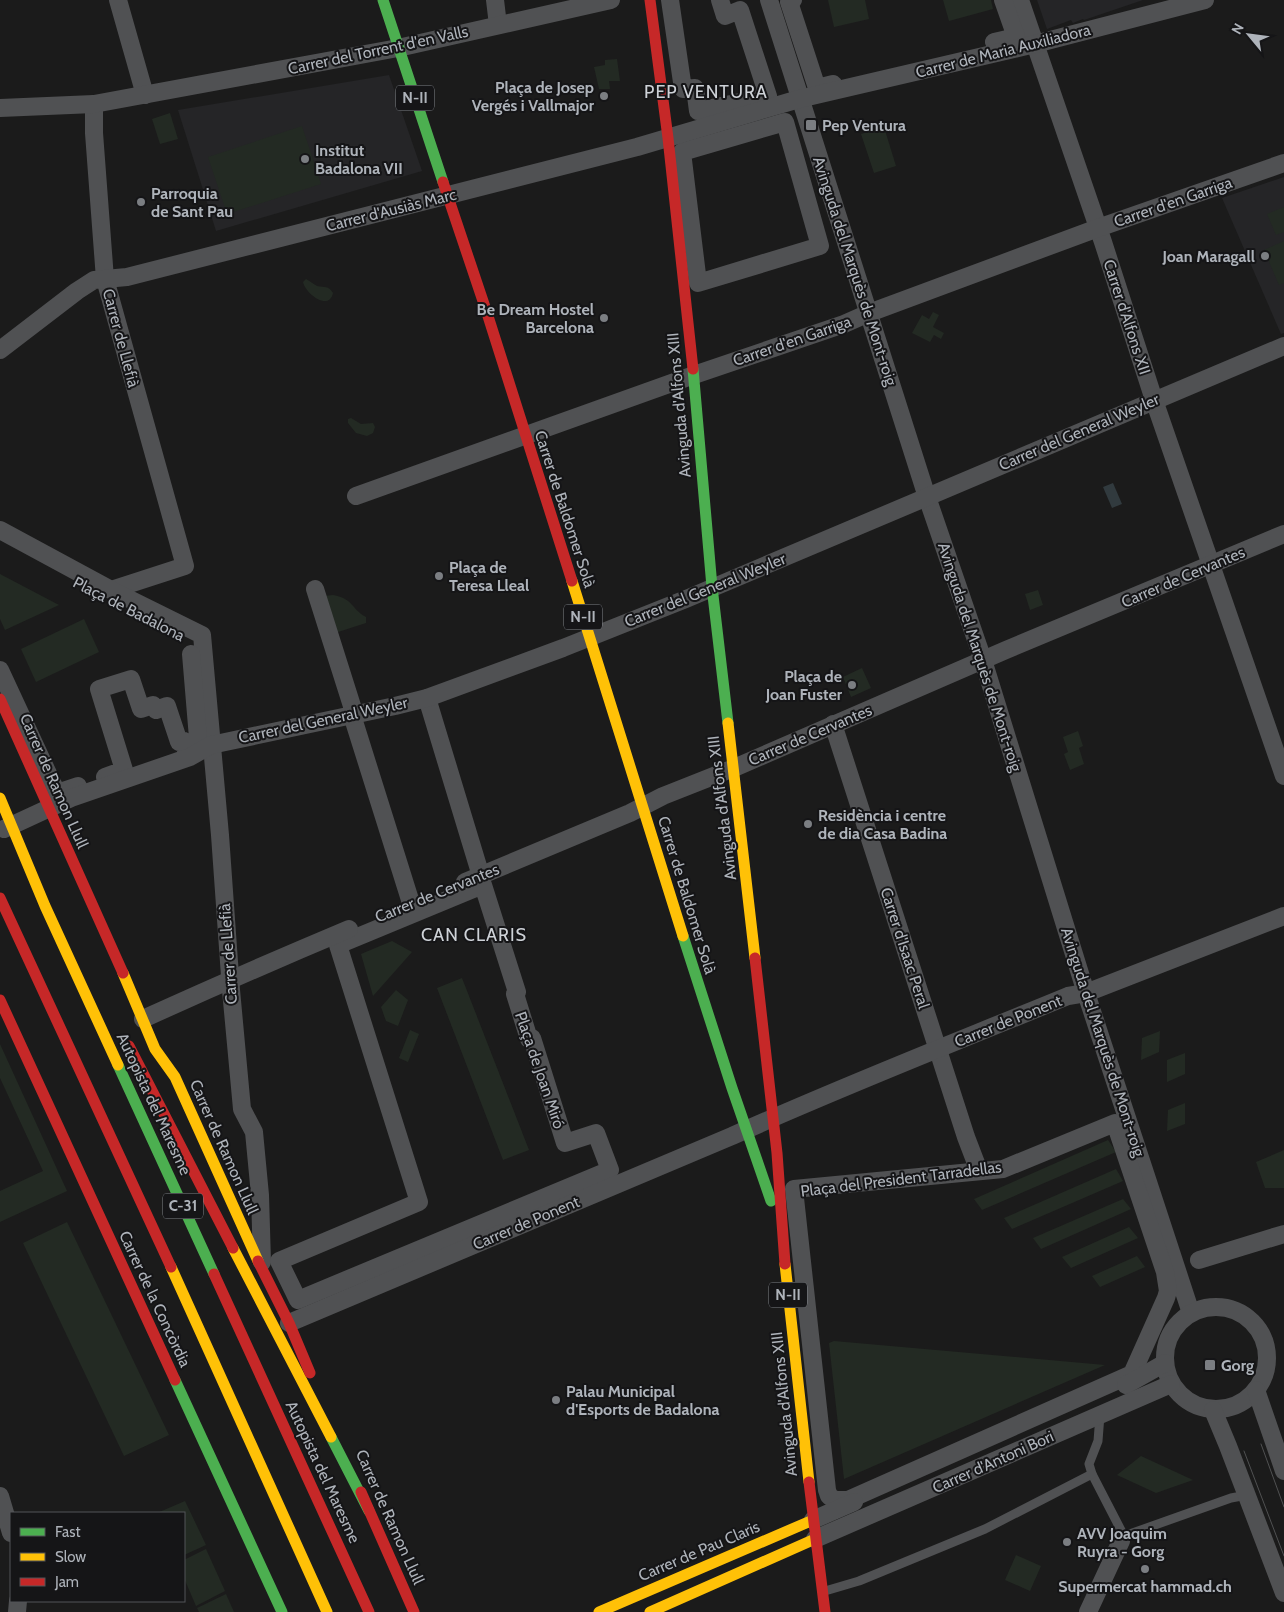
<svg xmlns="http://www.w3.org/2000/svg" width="1284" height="1612" font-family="Cabin,sans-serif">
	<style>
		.built { fill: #252527 }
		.green { fill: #232a23 }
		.water { fill: #313a3e }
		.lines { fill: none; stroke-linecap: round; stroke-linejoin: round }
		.lane { stroke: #505153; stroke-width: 9 }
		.street { stroke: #505153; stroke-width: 18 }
		.fast { stroke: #4caf50; stroke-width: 11 }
		.slow { stroke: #ffc107; stroke-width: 11 }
		.jam { stroke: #c62828; stroke-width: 11 }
		.tram { stroke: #505152; stroke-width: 1 }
		.poi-dot { fill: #7b7e82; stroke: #151517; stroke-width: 2 }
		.labels { text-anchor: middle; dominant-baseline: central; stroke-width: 4; stroke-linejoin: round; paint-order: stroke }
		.shield { fill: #151517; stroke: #808489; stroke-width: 1 }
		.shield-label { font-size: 15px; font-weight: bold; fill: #aeb3ba }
		.street-label { font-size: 16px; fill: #aeb3ba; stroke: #151517 }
		.poi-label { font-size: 16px; font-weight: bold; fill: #aeb3ba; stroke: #151517; text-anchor: start }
		.neighbourhood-label { font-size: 18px; letter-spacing: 1px; fill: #ced2d7; stroke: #151517 }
	</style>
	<rect width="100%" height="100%" fill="#1b1b1b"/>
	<g class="built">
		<path d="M1037 0H1143L1084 20 1083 19 1073 23 1071 20 1047 29Z"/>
		<path d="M389 75 422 171 216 231 178 110Z"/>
		<path d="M1284 177V333L1281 334 1222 198Z"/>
	</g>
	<g class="green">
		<path d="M828 0H865L869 19 834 27Z"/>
		<path d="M943 0H991L993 9 949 21Z"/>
		<path d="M617 59 620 81H609L610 89H599L594 67 605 65V60Z"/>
		<path d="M170 113 178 139 160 144 152 119Z"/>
		<path d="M302 126 321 184 227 214 208 157Z"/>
		<path d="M884 127 896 166 874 173 861 134Z"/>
		<path d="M1284 207V232L1276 235 1267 214Z"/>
		<path d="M1284 241V283L1279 285 1264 250Z"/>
		<path d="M306 279C310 281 313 284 317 286 325 288 328 285 333 293 329 312 305 293 303 282Z"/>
		<path d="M933 312 939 315 933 327 944 333 941 339 934 335 930 342 912 333 922 315 929 319Z"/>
		<path d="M351 418 361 424 373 423 375 427 373 433 367 436 356 433 348 423V419Z"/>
		<path d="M0 574 59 605 5 630 0 619Z"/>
		<path d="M1038 590 1043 605 1030 610 1025 594Z"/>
		<path d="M333 595C354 599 351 609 366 617V623L335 633 324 596Z"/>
		<path d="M84 619 99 652 36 682 21 649Z"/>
		<path d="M862 668 871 688 851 697 843 677Z"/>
		<path d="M1078 731 1083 746 1079 748 1084 764 1070 770 1064 754 1068 752 1063 737Z"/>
		<path d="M392 941 412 952 373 996 361 954Z"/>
		<path d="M462 978 529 1150 503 1160 437 988Z"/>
		<path d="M396 990 408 1000 398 1026 386 1021 381 1007Z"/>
		<path d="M410 1030 419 1034 408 1062 399 1058Z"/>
		<path d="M1160 1031 1159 1052 1141 1060 1142 1038Z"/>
		<path d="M0 1044 67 1191 0 1222V1191L43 1171 0 1078Z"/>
		<path d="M1185 1053V1074L1167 1082V1060Z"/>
		<path d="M1185 1103V1124L1167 1131 1168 1110Z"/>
		<path d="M1108 1140 1116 1152 982 1210 974 1199Z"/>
		<path d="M1284 1150V1188H1265L1256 1162Z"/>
		<path d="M1116 1169 1123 1181 1012 1229 1004 1218Z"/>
		<path d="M1123 1199 1131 1209 1041 1249 1033 1238Z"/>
		<path d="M67 1222 169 1435 124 1456 23 1243Z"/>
		<path d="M1129 1227 1138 1238 1071 1268 1062 1257Z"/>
		<path d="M1137 1256 1145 1267 1100 1287 1092 1276Z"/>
		<path d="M834 1341 1105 1365 844 1479 829 1343Z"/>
		<path d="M1141 1456 1193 1480 1156 1493 1117 1475Z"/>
		<path d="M185 1501 206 1545 184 1555V1513H157Z"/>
		<path d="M206 1549 225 1591 196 1606 184 1578V1560Z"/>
		<path d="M1016 1555 1041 1566 1030 1591 1005 1580Z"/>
		<path d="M226 1594 234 1612H199L197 1608Z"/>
	</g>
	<path class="water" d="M1113 483 1122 504 1112 508 1103 487Z"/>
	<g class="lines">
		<g class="lane">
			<path d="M1092 1474 1124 1536 1231 1498 1247 1495"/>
			<path d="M825 1591 859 1581 985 1529 1092 1474 1089 1464 1098 1441 1100 1415"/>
		</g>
		<g class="street">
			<path d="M118 0 145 95"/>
			<path d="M495 0 498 25"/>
			<path d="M670 0 683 89 695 88 698 111 768 96 740 10 725 16 720 0"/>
			<path d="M769 0 927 497 983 660 1086 993 1191 1313"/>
			<path d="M793 0 789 2 817 88 833 84"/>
			<path d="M1020 0 1103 242 1154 400 1284 776"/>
			<path d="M994 42 1016 37 1003 0"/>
			<path d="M94 104V133L105 279 185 566 111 590"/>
			<path d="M0 108 94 104 398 48 611 0"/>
			<path d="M785 122 820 246 698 283 682 152Z"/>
			<path d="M0 350 77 291 94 280 127 277 637 147 799 99 1035 44 1205 0"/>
			<path d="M356 496 694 375 844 324 869 313 1098 228 1284 163"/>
			<path d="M0 530 111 590 202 635 220 835 231 990 242 1109 254 1132 260 1195 262 1262"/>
			<path d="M315 589 352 706V715L411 903"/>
			<path d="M0 670 57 793 78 786"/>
			<path d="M427 698 481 876"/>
			<path d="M833 724 966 1137 979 1171"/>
			<path d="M105 777 124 770 99 689 131 679 141 709 153 705 156 710 167 706 179 742 184 741 186 750 196 745 198 738 191 654"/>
			<path d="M4 829 71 798 190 757 211 745 395 706 427 698 563 648 686 599 1284 346"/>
			<path d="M465 882 630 813 663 796 734 768 1006 650 1284 534"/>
			<path d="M483 885 517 992 515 994 529 1039 532 1038 565 1143 596 1133 610 1170 298 1300 279 1261 419 1202 338 945Z"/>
			<path d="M143 1019C211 988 280 958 349 929"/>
			<path d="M1115 1123 1165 1272 1168 1291 1166 1298 1132 1374 848 1500H835L829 1496 827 1490 794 1189 1003 1169Z"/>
			<path d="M1199 1260 1284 1234"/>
			<circle cx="1216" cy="1358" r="51"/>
			<path d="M289 1323 732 1136C843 1086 956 1042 1068 996L1086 993 1284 916"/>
			<path d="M1126 1385 1165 1363"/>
			<path d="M1256 1390 1284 1471"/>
			<path d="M1213 1410 1228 1446 1284 1593"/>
			<path d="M0 1496 11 1533"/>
			<path d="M813 1520 854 1502"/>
			<path d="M815 1539 1171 1384"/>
			<path d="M17 1612 18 1601"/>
			<path d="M1088 1612 1121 1541"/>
		</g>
		<g class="fast">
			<path d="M383 0 443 182"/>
			<path d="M693 369 712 587 728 723"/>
			<path d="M683 936 732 1088 771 1201"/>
			<path d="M118 1065 214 1274"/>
			<path d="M175 1380 282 1612"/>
			<path d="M331 1437 369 1511"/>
		</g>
		<g class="slow">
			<path d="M572 581 683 936"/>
			<path d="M728 723 755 958"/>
			<path d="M0 798 45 906 118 1065"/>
			<path d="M123 973 155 1049 175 1077 258 1261"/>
			<path d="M233 1248 331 1437"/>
			<path d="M785 1264 809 1482"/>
			<path d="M171 1267 327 1612"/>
			<path d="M599 1612 813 1520"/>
			<path d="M650 1612 815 1539"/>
		</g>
		<g class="jam">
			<path d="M650 0 668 138 693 369"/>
			<path d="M443 182 487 313 572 581"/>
			<path d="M0 699 123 973"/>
			<path d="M0 898 171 1267"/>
			<path d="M755 958 777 1153 785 1264"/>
			<path d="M0 1000 175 1380"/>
			<path d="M129 1046 233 1248"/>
			<path d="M258 1261 289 1323 310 1373"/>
			<path d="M214 1274 369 1612"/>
			<path d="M809 1482 825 1612"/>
			<path d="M361 1492 414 1612"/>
		</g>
		<g class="tram">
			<path d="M1261 1444 1284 1507"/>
			<path d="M1244 1451 1284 1556"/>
		</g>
	</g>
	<g class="poi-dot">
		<circle cx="604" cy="96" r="5"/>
		<rect x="805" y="119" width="12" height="12" rx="2.5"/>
		<circle cx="305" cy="159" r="5"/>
		<circle cx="141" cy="202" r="5"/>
		<circle cx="1265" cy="256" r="5"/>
		<circle cx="604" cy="318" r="5"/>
		<circle cx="439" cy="576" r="5"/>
		<circle cx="852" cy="685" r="5"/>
		<circle cx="808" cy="824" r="5"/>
		<rect x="1204" y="1359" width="12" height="12" rx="2.5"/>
		<circle cx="556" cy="1400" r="5"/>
		<circle cx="1067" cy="1542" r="5"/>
		<circle cx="1145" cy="1569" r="5"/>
	</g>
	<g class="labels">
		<g class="shield">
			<rect x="396" y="85.5" width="38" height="25" rx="4"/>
			<rect x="564" y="604.5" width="38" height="25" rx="4"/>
			<rect x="163" y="1193.5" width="40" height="25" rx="4"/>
			<rect x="769" y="1282.5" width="38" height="25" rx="4"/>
		</g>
		<g class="shield-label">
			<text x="415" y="98">N-II</text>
			<text x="583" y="617">N-II</text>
			<text x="183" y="1206">C-31</text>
			<text x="788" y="1295">N-II</text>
		</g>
		<g class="street-label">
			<text transform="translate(378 50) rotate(-12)">Carrer del Torrent d'en Valls</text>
			<text transform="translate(1003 51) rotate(-14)">Carrer de Maria Auxiliadora</text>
			<text transform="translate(1173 202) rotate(-19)">Carrer d'en Garriga</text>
			<text transform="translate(391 210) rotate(-14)">Carrer d'Ausiàs Marc</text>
			<text transform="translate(855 271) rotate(72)">Avinguda del Marquès de Mont-roig</text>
			<text transform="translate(1127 317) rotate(72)">Carrer d'Alfons XII</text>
			<text transform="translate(121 338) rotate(75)">Carrer de Llefià</text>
			<text transform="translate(792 341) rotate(-19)">Carrer d'en Garriga</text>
			<text transform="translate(679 405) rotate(-95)">Avinguda d'Alfons XIII</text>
			<text transform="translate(1079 432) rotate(-23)">Carrer del General Weyler</text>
			<text transform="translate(565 509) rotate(72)">Carrer de Baldomer Solà</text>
			<text transform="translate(1183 577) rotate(-23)">Carrer de Cervantes</text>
			<text transform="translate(705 590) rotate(-22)">Carrer del General Weyler</text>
			<text transform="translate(129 609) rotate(27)">Plaça de Badalona</text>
			<text transform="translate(980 657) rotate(72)">Avinguda del Marquès de Mont-roig</text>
			<text transform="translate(323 720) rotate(-12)">Carrer del General Weyler</text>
			<text transform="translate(810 735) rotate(-23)">Carrer de Cervantes</text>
			<text transform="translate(54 781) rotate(66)">Carrer de Ramon Llull</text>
			<text transform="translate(722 808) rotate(-97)">Avinguda d'Alfons XIII</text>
			<text transform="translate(437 893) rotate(-22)">Carrer de Cervantes</text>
			<text transform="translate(687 895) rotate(73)">Carrer de Baldomer Solà</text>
			<text transform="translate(905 948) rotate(72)">Carrer d'Isaac Peral</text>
			<text transform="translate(228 954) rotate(-94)">Carrer de Llefià</text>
			<text transform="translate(1008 1021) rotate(-22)">Carrer de Ponent</text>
			<text transform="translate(1103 1042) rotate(72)">Avinguda del Marquès de Mont-roig</text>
			<text transform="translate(540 1070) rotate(71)">Plaça de Joan Miró</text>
			<text transform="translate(154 1104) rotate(65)">Autopista del Maresme</text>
			<text transform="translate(224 1147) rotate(66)">Carrer de Ramon Llull</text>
			<text transform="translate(901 1179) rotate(-7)">Plaça del President Tarradellas</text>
			<text transform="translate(526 1223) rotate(-23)">Carrer de Ponent</text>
			<text transform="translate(155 1299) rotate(65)">Carrer de la Concòrdia</text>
			<text transform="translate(784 1404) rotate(-96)">Avinguda d'Alfons XIII</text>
			<text transform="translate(993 1462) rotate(-24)">Carrer d'Antoni Bori</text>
			<text transform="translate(323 1472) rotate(65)">Autopista del Maresme</text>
			<text transform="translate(390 1517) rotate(66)">Carrer de Ramon Llull</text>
			<text transform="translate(699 1551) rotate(-23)">Carrer de Pau Claris</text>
		</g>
		<g class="poi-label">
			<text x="594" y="87" text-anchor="end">Plaça de Josep<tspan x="594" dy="18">Vergés i Vallmajor</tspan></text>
			<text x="822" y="125">Pep Ventura</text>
			<text x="315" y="150">Institut<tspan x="315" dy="18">Badalona VII</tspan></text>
			<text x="151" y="193">Parroquia<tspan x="151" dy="18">de Sant Pau</tspan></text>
			<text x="1255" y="256" text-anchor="end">Joan Maragall</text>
			<text x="594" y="309" text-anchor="end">Be Dream Hostel<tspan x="594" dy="18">Barcelona</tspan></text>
			<text x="449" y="567">Plaça de<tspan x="449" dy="18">Teresa Lleal</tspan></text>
			<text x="842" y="676" text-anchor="end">Plaça de<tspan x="842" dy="18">Joan Fuster</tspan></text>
			<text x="818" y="815">Residència i centre<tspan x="818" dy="18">de dia Casa Badina</tspan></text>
			<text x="1221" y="1365">Gorg</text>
			<text x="566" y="1391">Palau Municipal<tspan x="566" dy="18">d'Esports de Badalona</tspan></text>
			<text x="1077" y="1533">AVV Joaquim<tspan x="1077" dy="18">Ruyra - Gorg</tspan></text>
			<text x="1145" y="1586" text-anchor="middle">Supermercat hammad.ch</text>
		</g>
		<g class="neighbourhood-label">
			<text x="706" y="92">PEP VENTURA</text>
			<text x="474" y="935">CAN CLARIS</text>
		</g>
	</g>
	<rect x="10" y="1512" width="175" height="90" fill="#151517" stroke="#525458"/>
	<rect x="20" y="1528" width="25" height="8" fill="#4caf50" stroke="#525458"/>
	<text x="55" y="1537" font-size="15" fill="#aeb3ba">Fast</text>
	<rect x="20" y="1553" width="25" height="8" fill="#ffc107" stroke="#525458"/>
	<text x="55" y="1562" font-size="15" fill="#aeb3ba">Slow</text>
	<rect x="20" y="1578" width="25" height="8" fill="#c62828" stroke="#525458"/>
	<text x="55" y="1587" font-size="15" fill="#aeb3ba">Jam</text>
	<g transform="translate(1249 35) rotate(299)" stroke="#151517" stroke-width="4" paint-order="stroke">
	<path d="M0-4L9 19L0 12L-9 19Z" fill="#aeb3ba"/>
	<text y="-8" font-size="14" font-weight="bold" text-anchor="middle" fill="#aeb3ba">N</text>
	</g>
</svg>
